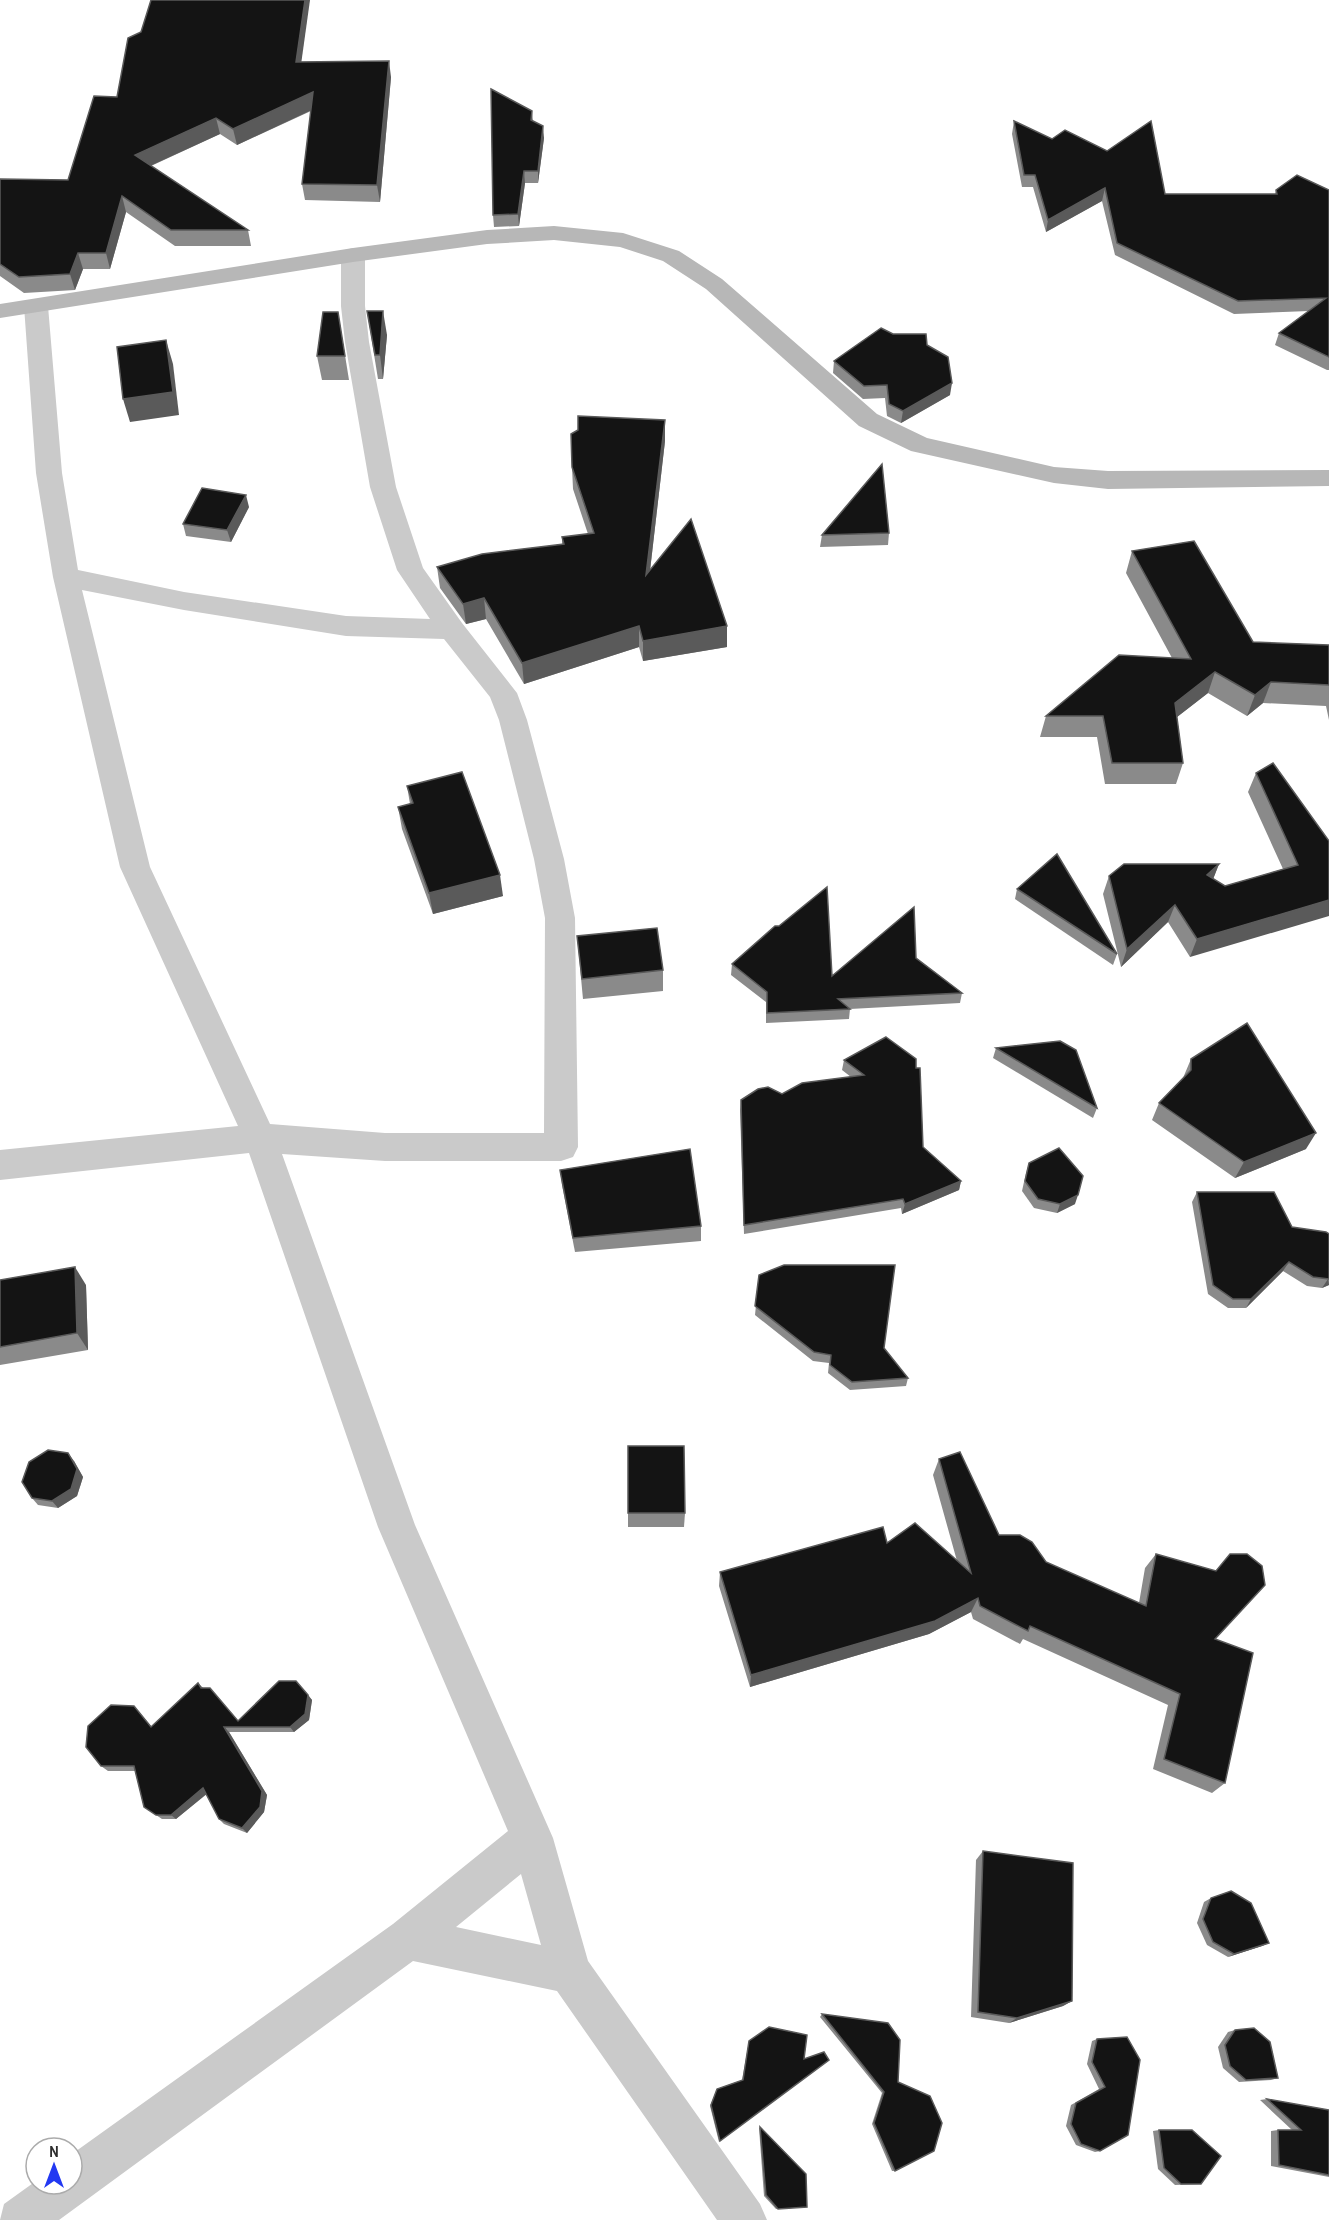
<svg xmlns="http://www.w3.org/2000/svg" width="1329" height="2220" font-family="'Archivo Narrow',sans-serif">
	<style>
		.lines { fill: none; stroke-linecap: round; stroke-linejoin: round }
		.street { fill: #cacaca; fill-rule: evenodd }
		.secondary { fill: #b7b7b7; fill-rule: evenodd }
		.wall { fill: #8a8a8a }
		.shaded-wall { fill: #5a5a5a }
		.building { fill: #141414; stroke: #5a5a5a; stroke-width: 1.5 }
	</style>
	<rect width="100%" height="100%" fill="#fff"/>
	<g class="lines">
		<path class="street" d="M353 248 361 250 365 255V306L369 342 396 487 423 568 462 623 517 693 527 720 564 859 575 918 578 1147 573 1157 561 1161H385L282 1154 415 1525 553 1838 588 1961 760 2204 767 2220H717L557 1991 413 1961 59 2220H0L4 2204 36 2181V2184H72V2154L393 1924 508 1831 378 1527 249 1153 0 1180V1150L238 1126 120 867 53 577 36 473 24 306 28 301 36 299 44 301 48 306 62 473 78 570 184 592 346 616 430 619 397 570 370 487 345 342 341 306V255L345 250ZM82 590 184 610 346 636 444 639 490 697 499 720 534 859 545 918 544 1133H385L270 1124 150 867ZM521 1874 541 1945 456 1927Z"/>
		<path class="secondary" d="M554 226 623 233 679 251 722 279 877 414 927 438 1054 467 1108 471 1329 470V486L1108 489 1054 483 911 451 859 426 706 289 663 261 620 247 554 240 487 244 353 262 0 318V304L353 248 487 230Z"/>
	</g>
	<g class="wall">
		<path d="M301 62 391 77 380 202 305 200 302 184 311 111 237 145 220 134 151 166 248 230 251 246H175L126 212 110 269H83L75 290 24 293 0 276V179L68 180 117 97Z"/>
		<path d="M532 111 533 121 544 138 538 183H525L519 226 494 227 493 215Z"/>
		<path d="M1014 121 1165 194H1275L1276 190H1329V370H1327L1275 345 1279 333 1309 311 1234 314 1115 255 1102 201 1046 232 1033 187H1022L1012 134Z"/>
		<path d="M367 311 387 335 383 379H378Z"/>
		<path d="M338 312 349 380H322L317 356Z"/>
		<path d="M893 334 927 345 950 395 901 423 887 416 885 398 863 399 833 373 834 361Z"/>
		<path d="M665 441 650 571 727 626V647L643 661 639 647 524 684 486 619 466 624 440 588 437 567 562 544V537L588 534 573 489 572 467Z"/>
		<path d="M249 507 231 542 186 536 183 524Z"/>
		<path d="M889 533 888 545 820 547 822 535Z"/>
		<path d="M1132 551 1253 642 1329 645V720L1326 706 1263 703 1247 716 1208 693 1177 717 1183 763 1176 784H1105L1097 737H1040L1046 716 1172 658 1126 573Z"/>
		<path d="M1256 773 1329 841 1190 957 1168 922 1121 967 1103 894 1109 876 1219 864 1213 879 1225 886 1283 869 1248 792Z"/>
		<path d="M407 786 503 896 433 914 402 829 398 807 410 804Z"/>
		<path d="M1017 889 1117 954 1113 965 1015 899Z"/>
		<path d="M577 936 663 970V991L583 999Z"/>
		<path d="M916 958 962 993 960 1003 850 1009 849 1019 766 1023V1002L731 975 732 964 832 976Z"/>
		<path d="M996 1048 1097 1108 1093 1118 993 1058Z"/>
		<path d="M1191 1059 1306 1149 1235 1178 1152 1120 1159 1103 1183 1078Z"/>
		<path d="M844 1060 916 1068 923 1147 961 1181 959 1190 902 1214 901 1208 744 1234 740 1110 741 1100 782 1094 851 1077 842 1070Z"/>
		<path d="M1029 1163 1075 1204 1057 1213 1034 1208 1022 1191 1026 1173Z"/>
		<path d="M560 1170 701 1226V1241L575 1252 562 1185Z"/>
		<path d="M1197 1192 1292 1227 1329 1234V1285L1322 1288 1307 1286 1283 1271 1246 1308H1228L1208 1294 1192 1202Z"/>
		<path d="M759 1275 884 1348 908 1378 906 1386 850 1390 828 1373 829 1363 813 1361 755 1315Z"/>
		<path d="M0 1280 86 1285 88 1350 0 1365Z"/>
		<path d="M939 1459 999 1535 1046 1562 1139 1603 1145 1568 1156 1554 1216 1571 1230 1554 1215 1639 1225 1783 1212 1793 1153 1769 1168 1705 1023 1639 1020 1644 973 1619 971 1612 929 1634 750 1687 719 1586 720 1572 887 1543 957 1561 933 1475Z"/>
		<path d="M74 1461 83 1477 77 1496 58 1508 38 1505 32 1498Z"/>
		<path d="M628 1513H685L684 1527H628Z"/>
		<path d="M198 1683 238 1721 308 1695 312 1700 309 1720 294 1732H229L267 1795 264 1812 247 1833 224 1824 219 1819 206 1794 176 1819H162L144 1807 135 1771H108L101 1766 139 1712 152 1727Z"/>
		<path d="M983 1851 1072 2001 1063 2006 1009 2023 971 2017 976 1860Z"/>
		<path d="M1211 1898 1269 1943 1262 1946 1228 1957 1207 1945 1197 1923 1204 1902Z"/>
		<path d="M822 2014 888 2023 895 2171H892L872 2124 882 2093 820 2017Z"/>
		<path d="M1235 2030 1278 2078 1271 2080 1239 2082 1223 2068 1218 2047 1228 2032Z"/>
		<path d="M1127 2037 1100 2151 1095 2152 1076 2145 1066 2126 1071 2105 1099 2089 1087 2064 1092 2041 1097 2039Z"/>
		<path d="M749 2041 804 2059 719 2142 710 2106 717 2089 742 2080Z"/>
		<path d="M1267 2099 1329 2110V2177L1271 2166V2131L1278 2130H1292L1260 2100Z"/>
		<path d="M760 2127 807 2207 776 2209 764 2196 759 2128Z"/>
		<path d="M1159 2130 1201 2184 1175 2185 1158 2169 1153 2131Z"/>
	</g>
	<g class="shaded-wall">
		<path d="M305 0H310L299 79 296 62Z"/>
		<path d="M389 61 391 77 380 202 377 185Z"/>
		<path d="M313 92 316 108 237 145 233 129Z"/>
		<path d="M216 118 220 134 139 171 135 155Z"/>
		<path d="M543 126 544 138 538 183V171Z"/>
		<path d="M524 171 525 183 519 226 518 214Z"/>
		<path d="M1105 188 1102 201 1046 232 1048 220Z"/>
		<path d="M122 196 126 212 110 269 106 253Z"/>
		<path d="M78 253 83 269 75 290 70 274Z"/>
		<path d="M383 311 387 335 383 379 380 355Z"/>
		<path d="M166 340 173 364 179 415 130 422 123 399Z"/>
		<path d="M952 383 950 395 901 423 903 411Z"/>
		<path d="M665 420V441L647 596 646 575Z"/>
		<path d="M246 495 249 507 231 542 227 530Z"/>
		<path d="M484 598 486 619 466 624 463 604Z"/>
		<path d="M639 626V647L524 684 522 663Z"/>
		<path d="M727 626V647L643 661V641Z"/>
		<path d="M1215 672 1208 693 1168 724 1175 703Z"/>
		<path d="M1271 682 1263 703 1247 716 1255 695Z"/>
		<path d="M1219 864 1212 882 1207 875Z"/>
		<path d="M500 875 503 896 433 914 429 893Z"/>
		<path d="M1329 900V916L1190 957 1197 939Z"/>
		<path d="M1175 905 1168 922 1121 967 1127 949Z"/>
		<path d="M1316 1133 1306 1149 1235 1178 1244 1162Z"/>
		<path d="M961 1181 959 1190 902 1214 905 1204Z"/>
		<path d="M1078 1195 1075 1204 1057 1213 1060 1204Z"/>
		<path d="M1289 1262 1283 1271 1246 1308 1251 1299Z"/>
		<path d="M75 1267 86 1285 88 1350 77 1333Z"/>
		<path d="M1328 1279 1329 1285 1322 1288Z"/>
		<path d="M68 1453 74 1461 83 1477 77 1496 58 1508 52 1501Z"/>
		<path d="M978 1598 971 1612 929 1634 750 1687 751 1675Z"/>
		<path d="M308 1695 312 1700 309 1720 294 1732 290 1727Z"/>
		<path d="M224 1727 229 1732 267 1795 264 1812 247 1833 242 1828Z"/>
		<path d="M203 1788 208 1793 176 1819 171 1815Z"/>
		<path d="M1269 1943 1262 1946 1228 1957 1234 1954Z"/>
		<path d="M1072 2001 1063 2006 1009 2023 1017 2018Z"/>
	</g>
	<g class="building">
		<path d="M151 0H305L296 62 389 61 377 185 302 184 313 92 233 129 216 118 135 155 248 230H171L122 196 106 253H78L70 274 19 277 0 264V179L68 180 94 96 117 97 128 38 141 32Z"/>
		<path d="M491 89 532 111 531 120 543 126 538 171H524L518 214 493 215Z"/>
		<path d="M1014 121 1052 139 1065 130 1107 151 1151 121 1165 194H1277L1276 190 1297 175 1329 190V357L1279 333 1326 298 1238 301 1117 243 1105 188 1048 220 1035 175H1024Z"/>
		<path d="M367 311H383L380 355H375Z"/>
		<path d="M323 312H338L345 356H317Z"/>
		<path d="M881 328 893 334H926L927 345 948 357 952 383 903 411 889 404 887 385 864 386 834 361Z"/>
		<path d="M166 340 173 392 123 399 117 347Z"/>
		<path d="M578 416 665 420 646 575 691 519 727 626 643 641 639 626 522 663 484 598 463 604 437 567 482 554 564 544 562 537 594 533 572 467 571 434 578 430Z"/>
		<path d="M882 464 889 533 822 535Z"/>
		<path d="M202 488 246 495 227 530 183 524Z"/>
		<path d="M1194 541 1253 642 1329 645V685L1271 682 1255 695 1215 672 1175 703 1183 763H1112L1103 716H1046L1119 655 1191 659 1132 551Z"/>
		<path d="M1273 763 1329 841V900L1197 939 1175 905 1127 949 1109 876 1124 864H1219L1207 875 1225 886 1298 865 1256 773Z"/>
		<path d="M462 772 500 875 429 893 398 807 413 803 407 786Z"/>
		<path d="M1057 854 1117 954 1017 889Z"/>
		<path d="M827 887 832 976 914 907 916 958 962 993 838 999 850 1009 767 1013V992L732 964 775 926H779Z"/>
		<path d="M657 928 663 970 582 979 577 936Z"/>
		<path d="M1247 1023 1316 1133 1244 1162 1159 1103 1191 1070V1059Z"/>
		<path d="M886 1037 916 1059V1068H920L923 1147 961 1181 905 1204 903 1199 744 1225 741 1100 758 1089 768 1087 782 1094 802 1083 864 1075 844 1060Z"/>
		<path d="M1060 1041 1076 1050 1097 1108 996 1048Z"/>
		<path d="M1059 1148 1083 1176 1078 1195 1060 1204 1038 1199 1025 1181 1029 1163Z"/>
		<path d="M690 1149 701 1226 573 1238 560 1170Z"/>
		<path d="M1197 1192H1274L1292 1227 1326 1232 1329 1234V1279L1313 1277 1289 1262 1251 1299H1233L1213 1285Z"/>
		<path d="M784 1265H895L884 1348 908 1378 852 1382 830 1365 831 1355 814 1352 755 1306 759 1275Z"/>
		<path d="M75 1267 77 1333 0 1347V1280Z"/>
		<path d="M628 1446H684L685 1513H628Z"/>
		<path d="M48 1450 68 1453 77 1469 71 1489 52 1501 32 1498 22 1482 29 1462Z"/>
		<path d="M960 1452 999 1535H1020L1032 1542 1046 1562 1146 1606 1156 1554 1216 1571 1230 1554H1247L1262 1566 1265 1585 1215 1639 1253 1653 1225 1783 1164 1759 1180 1694 1030 1626 1028 1631 980 1606 978 1598 935 1621 751 1675 720 1572 883 1527 887 1543 915 1523 971 1573 939 1459Z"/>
		<path d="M279 1681H296L308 1695 305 1714 290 1727H224L262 1791 260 1807 242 1828 219 1819 203 1788 171 1815H156L144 1807 134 1766H101L86 1747 88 1726 111 1705 134 1706 151 1727 198 1683 201 1688H210L238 1721Z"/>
		<path d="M983 1851 1073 1863 1072 2001 1017 2018 978 2012Z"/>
		<path d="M1231 1891 1251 1903 1269 1943 1234 1954 1213 1942 1203 1919 1211 1898Z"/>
		<path d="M822 2014 888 2023 900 2040 898 2082 930 2096 942 2123 934 2151 895 2171 874 2123 884 2092Z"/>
		<path d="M769 2027 807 2035 804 2059 824 2052 829 2060 720 2141 711 2105 717 2089 743 2080 749 2041Z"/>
		<path d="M1254 2028 1270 2042 1278 2078 1246 2080 1230 2066 1225 2045 1235 2030Z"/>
		<path d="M1127 2037 1140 2060 1128 2135 1100 2151 1081 2144 1071 2124 1076 2103 1105 2087 1092 2062 1097 2039Z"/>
		<path d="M1267 2099 1329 2110V2175L1279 2165 1278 2130H1301Z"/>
		<path d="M760 2127 806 2174 807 2207 778 2209 766 2195Z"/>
		<path d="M1159 2130H1192L1221 2156 1201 2184H1181L1164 2168Z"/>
	</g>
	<g transform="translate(54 2166)"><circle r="28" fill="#ffffff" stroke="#ababab" stroke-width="1.5"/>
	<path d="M0-4.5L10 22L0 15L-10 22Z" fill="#2238f2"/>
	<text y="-9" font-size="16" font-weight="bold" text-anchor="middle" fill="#2d2d2d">N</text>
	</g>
</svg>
